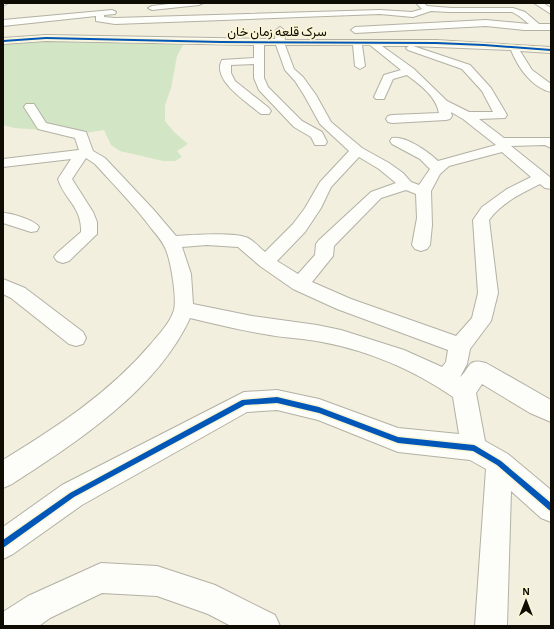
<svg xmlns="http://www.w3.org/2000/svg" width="554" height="629" font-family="'Alegreya Sans',Vazirmatn,sans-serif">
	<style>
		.green { fill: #d2e6c6 }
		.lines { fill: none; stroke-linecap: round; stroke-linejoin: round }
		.minor-casing { stroke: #b3b1a4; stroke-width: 2 }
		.minor { fill: #fdfdfa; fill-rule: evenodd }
		.cycleway-casing { stroke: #faf5d6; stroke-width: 3 }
		.cycleway { fill: #0057b8; fill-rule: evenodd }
		.labels { text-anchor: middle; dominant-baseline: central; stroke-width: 3.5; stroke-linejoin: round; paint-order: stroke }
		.far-street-label { font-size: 13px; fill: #0e0c03; stroke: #faf5d6 }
	</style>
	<rect width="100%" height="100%" fill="#f2efde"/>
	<path class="green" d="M3 41H185L177 56 171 88 165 105V121L174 132 188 144 177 151 182 157 175 161H163L120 151 111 145 104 130 85 133 14 128 3 125Z"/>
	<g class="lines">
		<defs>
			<g id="minor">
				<path d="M3 3H8L3 6Z"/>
				<path d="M177 3H203L199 5 152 10 148 8 152 6Z"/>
				<path d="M416 3H424L427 6 451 8H513L525 12 539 24H551V30H524L486 26 355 33 351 30 355 27 486 20 529 24 519 16 512 12H449L431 11 413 17 380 14 115 24 96 21V16L3 26V20L112 10 116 12 115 14 104 15V17L115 18 380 10 412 12 422 9Z"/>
				<path d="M534 3H543L551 8V14Z"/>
				<path d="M280 27 284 30 285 40H436L551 47V53L520 51 532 70 551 84V92C531 87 518 67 511 50L413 46 470 65 491 88 507 115 505 118 479 119 504 138H551V148L545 145 511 146 551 178V189L545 188 540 184C522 193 501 203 489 220L498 293 491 321 470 349 467 364 460 377C470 369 467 357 486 363L551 400V422L530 413 482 384 476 393 485 441 508 454 551 490V522L541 518 511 491 507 626H475L486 469 470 460 398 452 318 420 277 410 247 412 82 505 13 554 3 559V527L62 485 244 392 277 390 319 399 398 428 459 434 453 397C414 370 369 351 322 342 303 338 283 338 264 334 239 330 215 324 190 318 157 390 77 442 12 484L3 488V460C57 427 109 393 150 345 159 334 170 323 174 310 177 298 171 262 166 250 163 242 157 235 151 228 134 205 114 185 95 164L86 158 72 179 93 212 97 222V234L69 261 63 263 57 261 54 257 57 253 81 232C82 207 64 199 58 179L71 159 3 167V159L79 150 75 138 38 129 24 107 26 104H34L46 123 86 132 93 151 105 158 153 209 176 236C190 235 236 232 248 238 254 241 260 248 265 252L293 224 305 208 320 182 349 151 320 124 304 95 295 81 285 70 276 45H264V78L268 87 302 121 322 132 327 142 325 145H315L311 137 294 127 259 90 254 78V64L231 65V73L235 81 269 108 271 111 269 114H261C247 102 211 80 222 60L254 58V45L46 41 3 44V38L46 35 275 39 276 30ZM285 45H353L355 66 360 69 365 66 362 45H370L401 70 384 75 374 97 376 99H384L393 79 407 75C420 85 436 96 439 113L392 115 388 116 386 119 388 122 392 123 446 120 450 119 452 116 451 112 463 119 496 145 438 161C429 152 405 135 392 138L390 141 392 144 420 159 430 169 419 185 411 182 403 173 389 163 362 148 331 122 316 95 303 77 294 69ZM382 46H409L406 48 408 50 462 69 482 91 493 112H469L447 101 414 69ZM502 152 531 177 507 189 482 207 473 220 478 293 472 318 456 336 351 299 312 282 333 256 334 246 381 198 406 190 416 194 417 218 412 245 415 249 421 251 427 249 430 245 432 225 431 191 440 174 449 166ZM359 157 379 169 396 183 371 192 319 240 316 244 315 255 298 274 277 261 305 232 321 208 331 187ZM207 245 238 247 260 266 293 289 337 309 448 350 446 362 442 367 404 350 341 330 317 325 252 316 193 304 191 274 182 247Z"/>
				<path d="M3 213C11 213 35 220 39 227L37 231 31 232 3 223Z"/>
				<path d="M3 279 25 288 83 332 86 338 83 344 76 346 69 344 11 298 3 294Z"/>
				<path d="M101 563 157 566 215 585 275 615 280 626H231L208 614 157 596 102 593 50 618 39 626H3V612L28 596Z"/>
			</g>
		</defs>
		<use href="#minor" class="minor-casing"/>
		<use href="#minor" class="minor"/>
		<defs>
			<g id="cycleway">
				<path d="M46 37 221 41 436 42 484 44 551 49V51L484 46 436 44 221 43 46 39 3 42V40Z"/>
				<path d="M277 397 319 407 398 437 474 445 476 446 501 461 551 503V511L549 510 497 465 473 451 398 443 319 413 277 403 245 405 74 497 3 548V540L70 493 242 400Z"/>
			</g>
		</defs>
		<use href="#cycleway" class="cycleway-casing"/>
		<use href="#cycleway" class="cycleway"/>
	</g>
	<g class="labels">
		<g class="far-street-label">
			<text x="277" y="32">سرک قلعه زمان خان</text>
		</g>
	</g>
	<rect width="554" height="629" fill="none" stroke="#0e0c03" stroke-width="8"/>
	<g transform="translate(526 601)" stroke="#faf5d6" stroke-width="3" paint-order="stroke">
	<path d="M0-3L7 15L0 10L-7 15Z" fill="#0e0c03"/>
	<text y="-6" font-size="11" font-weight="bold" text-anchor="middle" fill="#0e0c03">N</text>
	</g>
</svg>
